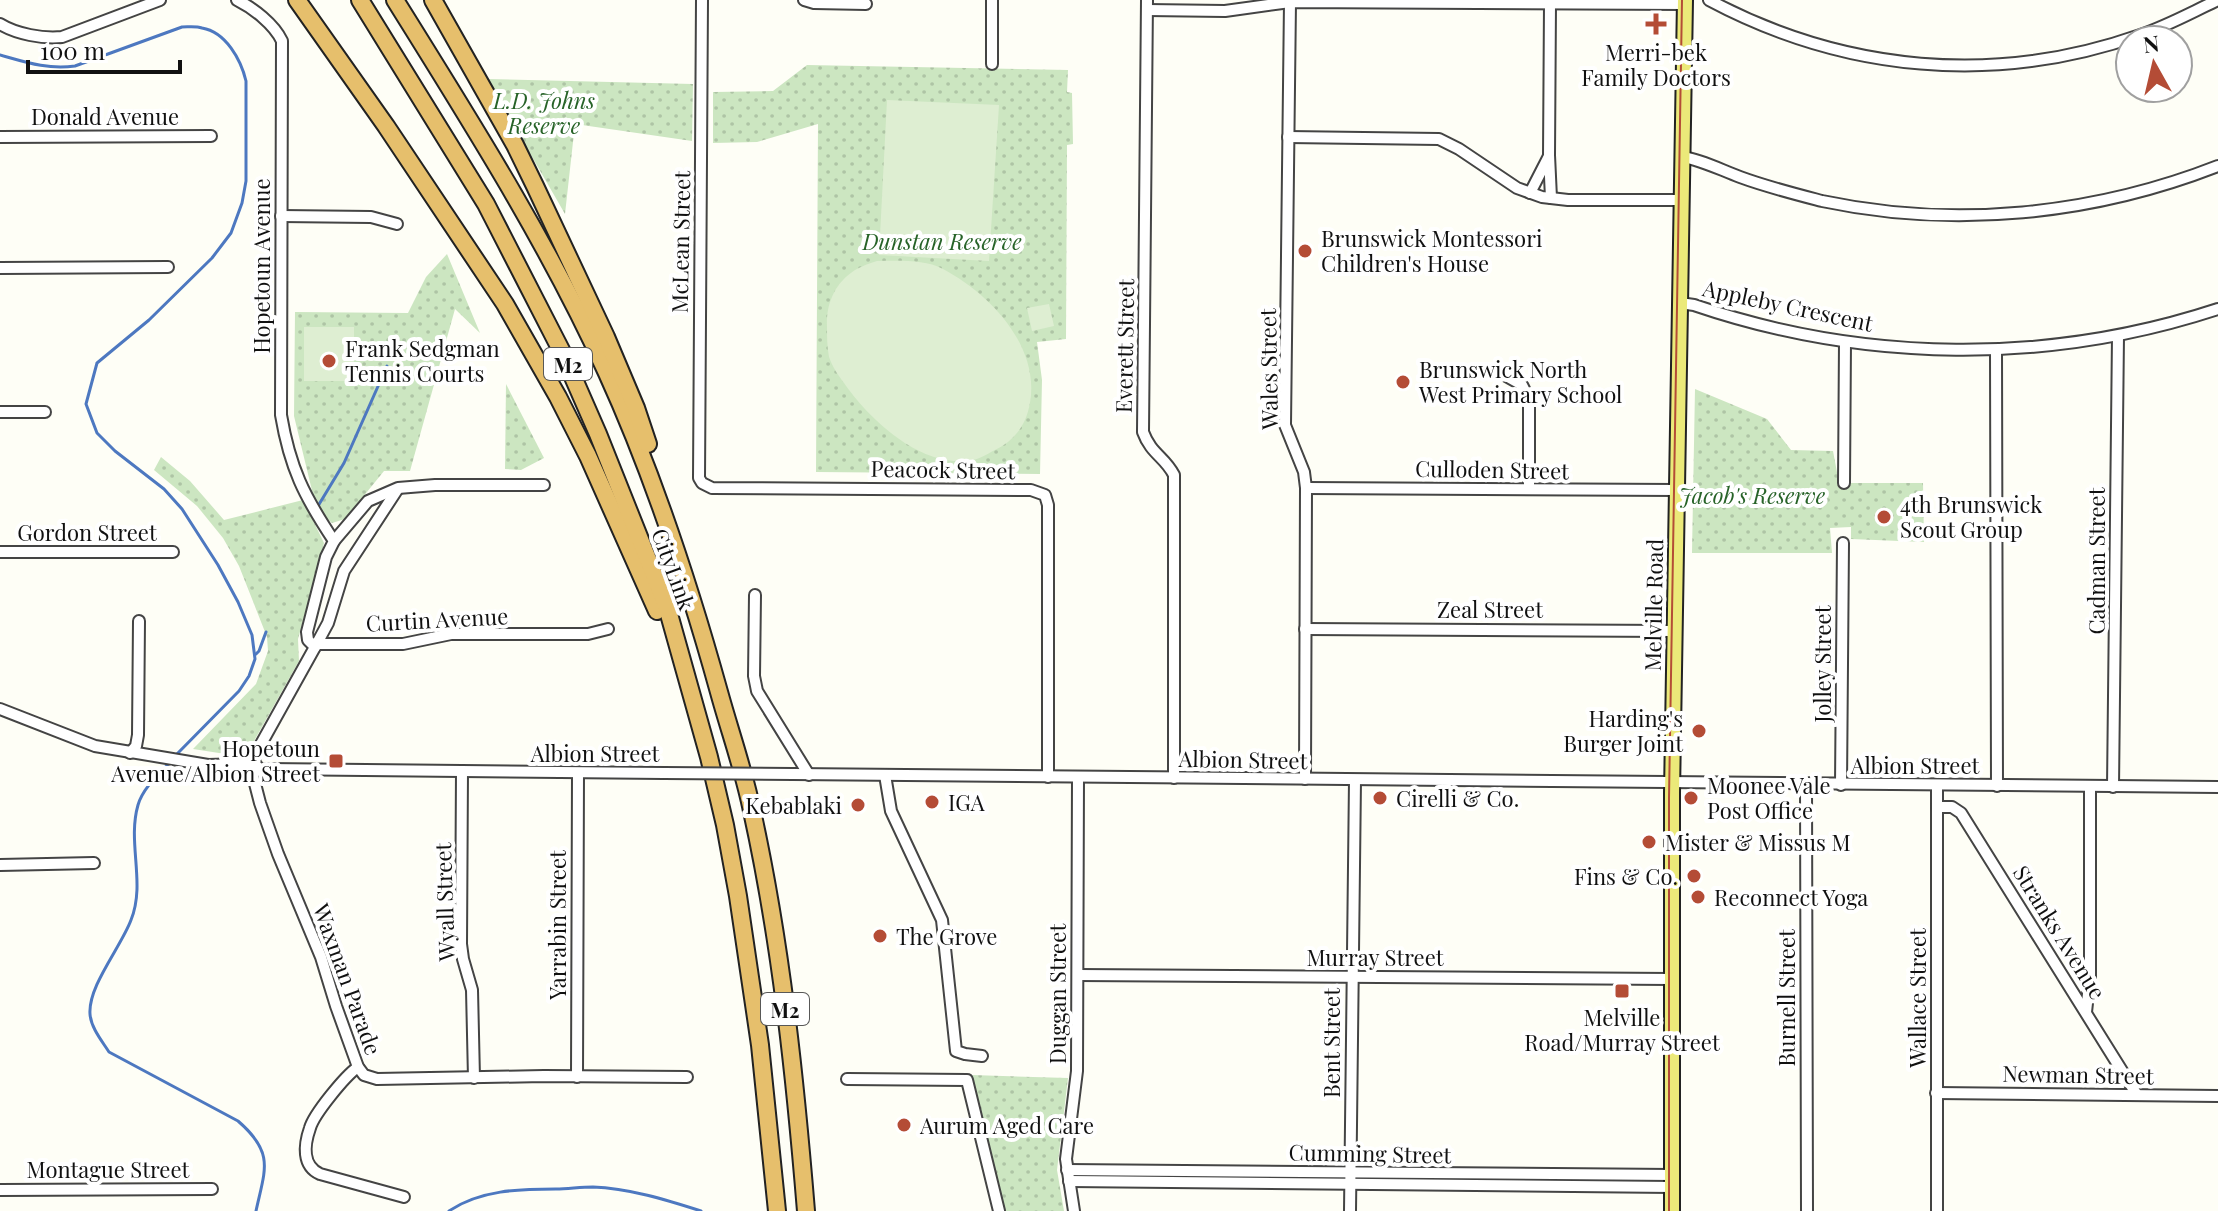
<svg xmlns="http://www.w3.org/2000/svg" width="2218" height="1211" font-family="'Playfair Display',serif">
	<style>
		.park { fill: url(#park-dots) }
		.pitch { fill: #deeed2 }
		.lines { fill: none; stroke-linecap: round; stroke-linejoin: round }
		.stream { stroke: #4d78c0; stroke-width: 3 }
		.minor-casing { stroke: #444; stroke-width: 14 }
		.major-casing { stroke: #222; stroke-width: 18 }
		.highway-casing { stroke: #222; stroke-width: 20 }
		.minor { stroke: #fff; stroke-width: 10 }
		.major { stroke: #ebe979; stroke-width: 14 }
		.highway { stroke: #e6bf6c; stroke-width: 16 }
		.tram { stroke: #b44c36; stroke-width: 2 }
		.minor-bridge-casing { stroke: #444; stroke-width: 14; stroke-linecap: butt }
		.minor-bridge { stroke: #fff; stroke-width: 10 }
		.poi-dot { fill: #b44c36; stroke: #fff; stroke-width: 3 }
		.labels { text-anchor: middle; dominant-baseline: central; stroke-width: 8; stroke-linejoin: round; paint-order: stroke }
		.shield { fill: #fff; stroke: #585858; stroke-width: 2 }
		.shield-label { font-size: 20px; font-weight: bold; fill: #111 }
		.poi-label { font-size: 22px; fill: #111; stroke: #fff; text-anchor: start }
		.park-label { font-size: 22px; font-style: italic; fill: #276328; stroke: #fff }
		.street-label { font-size: 22px; fill: #111; stroke: #fff }
	</style>
	<defs>
		<pattern id="park-dots" width="8" height="8" patternUnits="userSpaceOnUse" patternTransform="scale(2)"><rect width="8" height="8" fill="#cce6c1"/><path d="M2 2h.1M6 6h.1" fill="none" stroke="#aec4a5" stroke-width="1.8" stroke-linecap="round"/></pattern>
	</defs>
	<rect width="100%" height="100%" fill="#fefef6"/>
	<g class="park">
		<path d="M807 65 1068 70 1067 92 1072 93 1073 144 1067 145 1066 339 1037 342 1042 380 1040 474 816 472 818 124 757 142 713 143V92L773 91Z"/>
		<path d="M487 79 693 84 692 141 575 124 565 214Z"/>
		<path d="M447 254 480 333 455 309 410 471H384L345 519 332 523 325 517 315 503 294 416 295 312 408 313 426 277Z"/>
		<path d="M506 384 544 458 521 470 505 469Z"/>
		<path d="M1695 389 1767 419 1791 450 1833 451 1839 483H1923L1924 542 1851 539V527L1830 528 1832 553H1692Z"/>
		<path d="M161 457 190 481 224 520 303 500 324 543 298 639 299 661 245 757 193 749 256 684 268 651 267 637 239 566 223 538 197 506 154 470Z"/>
		<path d="M972 1075 1068 1078 1057 1170 1064 1211H1004Z"/>
	</g>
	<g class="pitch">
		<path d="M887 100 999 105 989 261 879 255Z"/>
		<path d="M877 261C898 261 924 259 943 269 990 294 1040 346 1030 403 1026 425 1015 440 995 450 987 454 977 461 967 461 919 466 869 419 844 383 838 375 832 366 829 357 827 347 827 336 827 327 826 303 835 283 855 270 862 266 870 263 877 261Z"/>
		<path d="M1049 304 1054 326 1032 331 1027 308Z"/>
		<rect x="304" y="327" width="50" height="54"/>
	</g>
	<g class="lines">
		<g class="stream">
			<path d="M0 55C25 62 48 70 75 66L182 27C189 27 196 26 202 28 226 32 241 60 246 81V181L242 203 231 233 212 258 149 320 97 363 86 404 97 433 115 451 164 489 182 509 218 565 238 602 252 635 255 659 249 676 239 691 176 755"/>
			<path d="M318 506 344 463 387 366"/>
			<path d="M256 654 259 651 266 632"/>
			<path d="M171 761C159 774 143 788 138 805 127 843 146 883 131 920 121 947 88 986 90 1014 91 1028 102 1041 109 1052L238 1121C275 1153 265 1169 256 1211"/>
			<path d="M449 1211C480 1190 519 1189 556 1189 568 1189 580 1187 593 1187 628 1188 667 1200 701 1211"/>
		</g>
		<defs>
			<g id="minor">
				<path d="M237 0C253 8 274 24 282 41L281 415C290 468 304 496 334 541L326 557 307 632 308 640 315 647 256 753 252 772 260 803 278 854 321 957 336 1006 358 1067 364 1075 377 1079 544 1076 687 1077"/>
				<path d="M702 0 699 478 702 483 712 488 1031 490 1045 495 1048 505V777"/>
				<path d="M804 0 814 3 866 4"/>
				<path d="M1147 0 1143 432C1151 454 1165 457 1174 475V778"/>
				<path d="M1709 0C1844 72 1995 86 2140 35 2167 26 2192 12 2218 0"/>
				<path d="M1290 2 1285 425 1304 472 1306 488 1305 779"/>
				<path d="M1550 4 1549 155 1551 198"/>
				<path d="M1147 10 1225 11 1290 2 1685 4"/>
				<path d="M0 24C16 34 43 39 62 37L160 0"/>
				<path d="M992 64V0"/>
				<path d="M0 137 211 136"/>
				<path d="M1288 137 1439 139 1459 149 1517 188 1542 197 1568 200H1683"/>
				<path d="M1683 157C1702 160 1721 170 1740 177 1767 187 1795 194 1822 201 1954 229 2093 215 2218 166"/>
				<path d="M1530 193 1549 156"/>
				<path d="M281 216 371 217 397 224"/>
				<path d="M0 268 168 267"/>
				<path d="M1680 303 1694 305C1864 363 2048 365 2218 309"/>
				<path d="M1996 351 1997 786"/>
				<path d="M1506 376 1522 385 1529 399V489"/>
				<path d="M0 412H45"/>
				<path d="M1844 483 1845 342"/>
				<path d="M1306 488 1677 490"/>
				<path d="M334 541 368 501 398 488 435 485H544"/>
				<path d="M0 552H173"/>
				<path d="M755 595 754 676 757 691 809 775"/>
				<path d="M1305 629 1674 631"/>
				<path d="M317 644H403L451 634H588L608 629"/>
				<path d="M315 647 328 623 344 571 397 490"/>
				<path d="M0 709 95 746 208 765 242 764 258 767"/>
				<path d="M130 753 136 746 138 735 139 621"/>
				<path d="M208 765C230 772 246 774 268 769L664 773"/>
				<path d="M462 771 461 944 463 959 472 990 474 1078"/>
				<path d="M793 774 2218 787"/>
				<path d="M885 775 891 811 942 920 956 1051 965 1054 982 1056"/>
				<path d="M1806 784 1807 1211"/>
				<path d="M1841 785 1843 543"/>
				<path d="M1937 785V1211"/>
				<path d="M2113 787 2118 336"/>
				<path d="M1937 807H1952L1961 813 2137 1095"/>
				<path d="M0 865 94 863"/>
				<path d="M1078 975 1672 979"/>
				<path d="M2086 1012 2090 976V786"/>
				<path d="M358 1067C345 1076 314 1114 310 1128 304 1145 302 1166 320 1174L404 1197"/>
				<path d="M577 1077 578 773"/>
				<path d="M847 1079 967 1080 999 1211"/>
				<path d="M1936 1093 2218 1096"/>
				<path d="M1067 1170 1672 1175"/>
				<path d="M1069 1181 1672 1187"/>
				<path d="M0 1190 212 1189"/>
				<path d="M1074 1211 1066 1159 1077 1071 1078 777"/>
				<path d="M1350 1211 1355 780"/>
			</g>
			<path id="major" d="M1672 1211V793L1685 0"/>
			<g id="highway">
				<path d="M297 0 386 126 505 304 558 397 588 456 657 611"/>
				<path d="M360 0 486 204 563 354 598 434 667 607 709 757 725 825 738 896 760 1045 777 1211"/>
				<path d="M395 0C471 122 548 243 607 373 654 476 689 584 719 692 730 732 744 771 752 811 781 943 795 1077 806 1211"/>
				<path d="M433 0 515 145 535 186 606 337 636 408 648 444"/>
			</g>
		</defs>
		<use href="#minor" class="minor-casing"/>
		<use href="#major" class="major-casing"/>
		<use href="#highway" class="highway-casing"/>
		<use href="#minor" class="minor"/>
		<use href="#major" class="major"/>
		<use href="#highway" class="highway"/>
		<path class="tram" d="M1669 1211V798L1682 0"/>
		<defs>
			<path id="minor-bridge" d="M664 773 793 774"/>
		</defs>
		<use href="#minor-bridge" class="minor-bridge-casing"/>
		<use href="#minor-bridge" class="minor-bridge"/>
	</g>
	<g class="poi-dot">
		<path d="M1652 12h8v8h8v8h-8v8h-8v-8h-8v-8h8z"/>
		<circle cx="1305" cy="251" r="8"/>
		<circle cx="329" cy="361" r="8"/>
		<circle cx="1403" cy="382" r="8"/>
		<circle cx="1884" cy="517" r="8"/>
		<circle cx="1699" cy="731" r="8"/>
		<rect x="328" y="753" width="16" height="16" rx="4"/>
		<circle cx="1380" cy="798" r="8"/>
		<circle cx="1691" cy="798" r="8"/>
		<circle cx="932" cy="802" r="8"/>
		<circle cx="858" cy="805" r="8"/>
		<circle cx="1649" cy="842" r="8"/>
		<circle cx="1694" cy="876" r="8"/>
		<circle cx="1698" cy="897" r="8"/>
		<circle cx="880" cy="936" r="8"/>
		<rect x="1614" y="983" width="16" height="16" rx="4"/>
		<circle cx="904" cy="1125" r="8"/>
	</g>
	<g class="labels">
		<g class="shield">
			<rect x="544" y="348" width="48" height="32" rx="6"/>
			<rect x="761" y="993" width="48" height="32" rx="6"/>
		</g>
		<g class="shield-label">
			<text x="568" y="364">M2</text>
			<text x="785" y="1009">M2</text>
		</g>
		<g class="poi-label">
			<text x="1656" y="52" text-anchor="middle">Merri-bek<tspan x="1656" dy="25">Family Doctors</tspan></text>
			<text x="1321" y="238">Brunswick Montessori<tspan x="1321" dy="25">Children's House</tspan></text>
			<text x="345" y="348">Frank Sedgman<tspan x="345" dy="25">Tennis Courts</tspan></text>
			<text x="1419" y="369">Brunswick North<tspan x="1419" dy="25">West Primary School</tspan></text>
			<text x="1900" y="504">4th Brunswick<tspan x="1900" dy="25">Scout Group</tspan></text>
			<text x="1683" y="718" text-anchor="end">Harding's<tspan x="1683" dy="25">Burger Joint</tspan></text>
			<text x="320" y="748" text-anchor="end">Hopetoun<tspan x="320" dy="25">Avenue/Albion Street</tspan></text>
			<text x="1707" y="785">Moonee Vale<tspan x="1707" dy="25">Post Office</tspan></text>
			<text x="1396" y="798">Cirelli &amp; Co.</text>
			<text x="948" y="802">IGA</text>
			<text x="842" y="805" text-anchor="end">Kebablaki</text>
			<text x="1665" y="842">Mister &amp; Missus M</text>
			<text x="1678" y="876" text-anchor="end">Fins &amp; Co.</text>
			<text x="1714" y="897">Reconnect Yoga</text>
			<text x="896" y="936">The Grove</text>
			<text x="1622" y="1017" text-anchor="middle">Melville<tspan x="1622" dy="25">Road/Murray Street</tspan></text>
			<text x="920" y="1125">Aurum Aged Care</text>
		</g>
		<g class="park-label">
			<text x="544" y="100">L.D. Johns<tspan x="544" dy="25">Reserve</tspan></text>
			<text x="942" y="241">Dunstan Reserve</text>
			<text x="1752" y="495">Jacob's Reserve</text>
		</g>
		<g class="street-label">
			<text x="105" y="116">Donald Avenue</text>
			<text transform="translate(680 242) rotate(-89)">McLean Street</text>
			<text transform="translate(261 266) rotate(-90)">Hopetoun Avenue</text>
			<text transform="translate(1788 305) rotate(12)">Appleby Crescent</text>
			<text transform="translate(1124 346) rotate(-89)">Everett Street</text>
			<text transform="translate(1268 369) rotate(-91)">Wales Street</text>
			<text transform="translate(943 469) rotate(1)">Peacock Street</text>
			<text transform="translate(1492 469) rotate(1)">Culloden Street</text>
			<text x="87" y="532">Gordon Street</text>
			<text transform="translate(2096 561) rotate(-90)">Cadman Street</text>
			<text transform="translate(674 569) rotate(70)">CityLink</text>
			<text transform="translate(1653 605) rotate(-89)">Melville Road</text>
			<text x="1490" y="609">Zeal Street</text>
			<text transform="translate(437 619) rotate(-3)">Curtin Avenue</text>
			<text transform="translate(1822 664) rotate(-90)">Jolley Street</text>
			<text x="595" y="753">Albion Street</text>
			<text transform="translate(1243 759) rotate(1)">Albion Street</text>
			<text x="1915" y="765">Albion Street</text>
			<text transform="translate(444 902) rotate(-92)">Wyall Street</text>
			<text transform="translate(557 925) rotate(-90)">Yarrabin Street</text>
			<text transform="translate(2060 932) rotate(58)">Stranks Avenue</text>
			<text x="1375" y="957">Murray Street</text>
			<text transform="translate(348 979) rotate(70)">Waxman Parade</text>
			<text transform="translate(1057 994) rotate(-90)">Duggan Street</text>
			<text transform="translate(1786 998) rotate(-90)">Burnell Street</text>
			<text transform="translate(1917 998) rotate(-90)">Wallace Street</text>
			<text transform="translate(1331 1043) rotate(-90)">Bent Street</text>
			<text transform="translate(2078 1074) rotate(1)">Newman Street</text>
			<text transform="translate(1370 1153) rotate(1)">Cumming Street</text>
			<text x="108" y="1169">Montague Street</text>
		</g>
	</g>
	<g transform="translate(2154 64) rotate(352)"><circle r="38" fill="#ffffff" stroke="#a0a0a0" stroke-width="2"/>
	<path d="M0-6L14 30L0 20L-14 30Z" fill="#b44c36"/>
	<text y="-12" font-size="22" font-weight="bold" text-anchor="middle" fill="#111111">N</text>
	</g>
	<path d="M28 60v12h152v-12" fill="none" stroke="#111111" stroke-width="4"/>
	<text x="40" y="60" font-size="24" fill="#111111" stroke="#ffffff" stroke-width="6" paint-order="stroke">100 m</text>
</svg>
